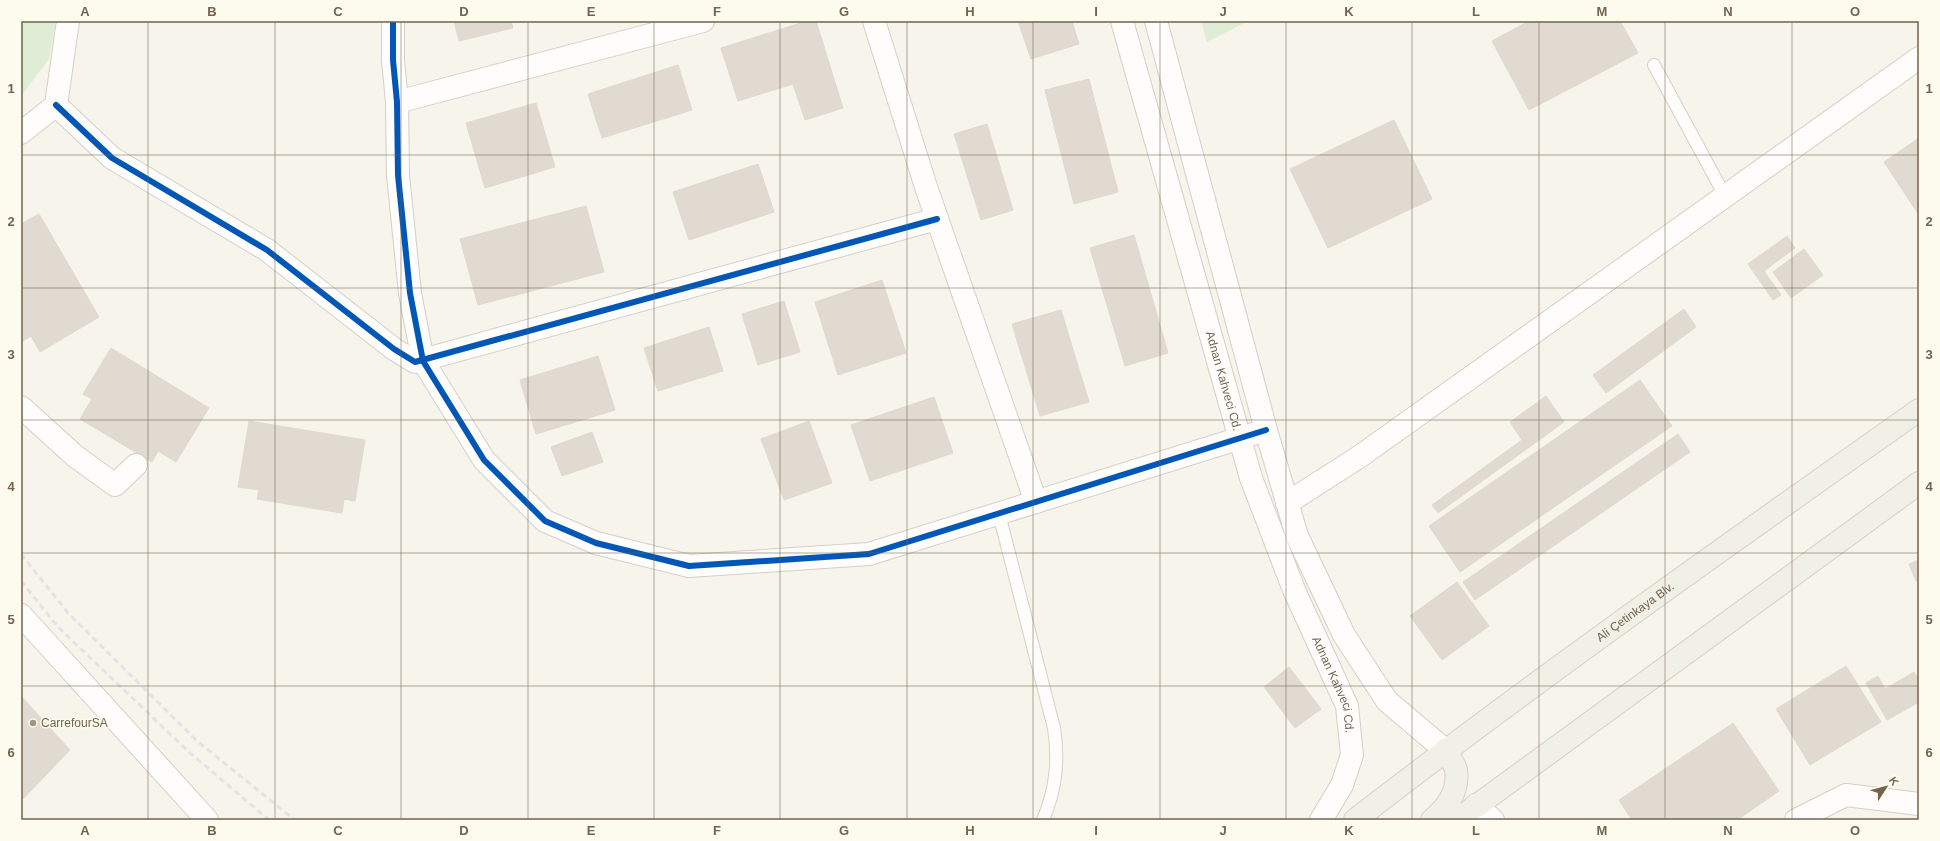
<svg xmlns="http://www.w3.org/2000/svg" width="1940" height="841" font-family="Helvetica,sans-serif">
	<style>
		.green { fill: #dfedd7 }
		.building { fill: #e0dad1; stroke: #dfd9ce }
		.lines { fill: none; stroke-linecap: round; stroke-linejoin: round }
		.lane-casing { stroke: #d4d0c8; stroke-width: 14 }
		.street-casing { stroke: #d4d0c8; stroke-width: 24 }
		.secondary-casing { stroke: #d3cfc7; stroke-width: 24 }
		.primary-casing { stroke: #d5d0c7; stroke-width: 24 }
		.lane { stroke: #fefdfc; stroke-width: 12 }
		.street { stroke: #fefdfc; stroke-width: 22 }
		.secondary { stroke: #fefdfc; stroke-width: 22 }
		.primary { stroke: #f1f0e6; stroke-width: 22 }
		.rail { stroke: #e5e2e4; stroke-width: 3; stroke-dasharray: 6 4; stroke-linecap: butt }
		.cycleway-casing { stroke: #fdfbed; stroke-width: 8 }
		.cycleway { stroke: #0057b8; stroke-width: 6 }
		.grid { fill: none; stroke: #72634e; stroke-width: 1; stroke-opacity: 0.55 }
		.poi-dot { fill: #a09685; stroke: #fdfbed; stroke-width: 1.5 }
		.labels { text-anchor: middle; dominant-baseline: central; stroke-width: 3; stroke-linejoin: round; paint-order: stroke }
		.street-label { font-size: 12px; fill: #72634e; stroke: #fdfbed }
		.poi-label { font-size: 12px; fill: #72634e; stroke: #fdfbed; text-anchor: start }
		.neatline { fill: none; stroke: #72634e; stroke-width: 1.5 }
		.grid-label { font-size: 13px; text-anchor: middle; font-weight: bold; fill: #72634e }
	</style>
	<rect width="100%" height="100%" fill="#f6f4eb"/>
	<g class="green">
		<path d="M21 21H56L49 59 21 96Z"/>
		<path d="M1201 21H1248L1207 42Z"/>
	</g>
	<g class="building">
		<path d="M454 21H511L513 28 459 41Z"/>
		<path d="M807 21H816L843 108 805 120 793 84 738 101 721 48Z"/>
		<path d="M1018 21H1072L1079 44 1031 59Z"/>
		<path d="M1529 21H1620L1638 53 1529 110 1492 41Z"/>
		<path d="M678 65 692 110 602 138 588 94Z"/>
		<path d="M1089 79 1118 192 1074 204 1045 90Z"/>
		<path d="M536 103 555 167 485 188 466 123Z"/>
		<path d="M1394 120 1432 199 1328 248 1290 169Z"/>
		<path d="M987 124 1013 210 981 220 954 134Z"/>
		<path d="M1919 138V215L1884 162Z"/>
		<path d="M758 164 774 212 689 240 673 192Z"/>
		<path d="M586 206 604 272 478 305 460 239Z"/>
		<path d="M39 214 99 317 40 352 31 336 23 341 21 338V224Z"/>
		<path d="M1134 235 1168 353 1125 366 1090 248Z"/>
		<path d="M1787 236 1795 248 1764 271 1781 295 1773 300 1748 264Z"/>
		<path d="M1804 249 1823 275 1791 298 1773 272Z"/>
		<path d="M882 280 906 353 838 375 815 302Z"/>
		<path d="M784 301 800 352 758 365 742 314Z"/>
		<path d="M1684 309 1696 327 1606 393 1593 375Z"/>
		<path d="M1061 310 1089 402 1040 416 1012 324Z"/>
		<path d="M709 327 723 371 658 391 644 348Z"/>
		<path d="M111 348 209 408 176 462 158 451 152 462 80 419 92 399 83 394Z"/>
		<path d="M598 356 615 410 536 434 520 380Z"/>
		<path d="M1640 380 1672 426 1460 572 1429 526Z"/>
		<path d="M1546 396 1564 422 1438 513 1432 505 1522 440 1510 422Z"/>
		<path d="M934 397 953 453 870 481 851 425Z"/>
		<path d="M249 421 365 440 355 501 344 499 342 513 257 499 259 490 238 487Z"/>
		<path d="M809 421 832 483 784 500 761 439Z"/>
		<path d="M592 432 603 462 562 476 551 447Z"/>
		<path d="M1678 434 1690 452 1475 600 1463 582Z"/>
		<path d="M1919 560V580L1916 581 1909 564Z"/>
		<path d="M1457 582 1489 626 1442 660 1410 616Z"/>
		<path d="M1846 666 1881 722 1810 765 1776 709Z"/>
		<path d="M1289 667 1321 709 1295 728 1264 687Z"/>
		<path d="M1914 672 1919 680V702L1887 720 1866 683 1878 676 1885 689Z"/>
		<path d="M21 696 70 750 21 801Z"/>
		<path d="M1733 723 1779 791 1737 820H1632L1619 800Z"/>
	</g>
	<g class="lines">
		<defs>
			<g id="lane">
				<path d="M1654 65 1725 196"/>
				<path d="M999 514 1054 728C1059 761 1056 789 1043 820"/>
			</g>
			<g id="street">
				<path d="M393 21V60L397 102 398 175 410 293 423 361 484 460 545 521 596 543 689 566 869 554 1266 430"/>
				<path d="M874 21 926 187 1036 502"/>
				<path d="M397 102 703 21"/>
				<path d="M56 105 112 158 267 250 394 349 415 362 937 219"/>
				<path d="M21 133 56 105 68 21"/>
				<path d="M21 407 75 456 115 485 136 465"/>
				<path d="M1287 503 1359 457 1919 58"/>
				<path d="M21 615 207 820"/>
				<path d="M1476 805 1493 820"/>
				<path d="M1796 820 1846 795 1919 804"/>
			</g>
			<g id="secondary">
				<path id="s1" d="M1122 21 1251 478 1294 590 1347 706 1352 755 1342 785 1321 820"/>
				<path d="M1156 21 1266 430 1297 536 1344 635 1387 701 1445 750"/>
			</g>
			<g id="primary">
				<path id="s2" d="M1355 820C1539 678 1729 544 1919 410"/>
				<path d="M1432 820C1447 808 1459 791 1456 770 1455 764 1448 756 1445 750"/>
				<path d="M1457 820 1919 483"/>
			</g>
		</defs>
		<use href="#lane" class="lane-casing"/>
		<use href="#street" class="street-casing"/>
		<use href="#secondary" class="secondary-casing"/>
		<use href="#primary" class="primary-casing"/>
		<use href="#lane" class="lane"/>
		<use href="#street" class="street"/>
		<use href="#secondary" class="secondary"/>
		<use href="#primary" class="primary"/>
		<g class="rail">
			<path d="M21 554 68 613 197 741 295 820"/>
			<path d="M21 581 58 627 190 753 269 820"/>
		</g>
		<defs>
			<g id="cycleway">
				<path d="M393 21V60L397 102 398 175 410 293 423 361 484 460 545 521 596 543 689 566 869 554 1266 430"/>
				<path d="M56 105 112 158 267 250 394 349 415 362 937 219"/>
			</g>
		</defs>
		<use href="#cycleway" class="cycleway-casing"/>
		<use href="#cycleway" class="cycleway"/>
	</g>
	<path class="grid" d="M148 21V820M275 21V820M401 21V820M528 21V820M654 21V820M780 21V820M907 21V820M1033 21V820M1160 21V820M1286 21V820M1412 21V820M1539 21V820M1665 21V820M1792 21V820M21 155H1919M21 288H1919M21 420H1919M21 553H1919M21 686H1919"/>
	<circle class="poi-dot" cx="33" cy="723" r="4"/>
	<g class="labels">
		<g class="street-label">
			<text stroke="none"><textPath href="#s1" startOffset="374">Adnan Kahveci Cd.</textPath></text>
			<text stroke="none"><textPath href="#s2" startOffset="349">Ali Çetinkaya Blv.</textPath></text>
			<text stroke="none"><textPath href="#s1" startOffset="698">Adnan Kahveci Cd.</textPath></text>
		</g>
		<g class="poi-label">
			<text x="41" y="723">CarrefourSA</text>
		</g>
	</g>
	<rect width="1940" height="841" fill="none" stroke="#fdfbed" stroke-width="44"/>
	<g transform="translate(1886 787) rotate(54)" stroke="#fdfbed" stroke-width="3" paint-order="stroke">
	<path d="M0-3L7 15L0 10L-7 15Z" fill="#72634e"/>
	<text y="-6" font-size="11" font-weight="bold" text-anchor="middle" fill="#72634e">K</text>
	</g>
	<rect x="22" y="22" width="1896" height="797" class="neatline"/>
	<g class="grid-label">
		<text x="85" y="16">A</text>
		<text x="212" y="16">B</text>
		<text x="338" y="16">C</text>
		<text x="464" y="16">D</text>
		<text x="591" y="16">E</text>
		<text x="717" y="16">F</text>
		<text x="844" y="16">G</text>
		<text x="970" y="16">H</text>
		<text x="1096" y="16">I</text>
		<text x="1223" y="16">J</text>
		<text x="1349" y="16">K</text>
		<text x="1476" y="16">L</text>
		<text x="1602" y="16">M</text>
		<text x="1728" y="16">N</text>
		<text x="1855" y="16">O</text>
		<text x="11" y="93">1</text>
		<text x="1929" y="93">1</text>
		<text x="11" y="226">2</text>
		<text x="1929" y="226">2</text>
		<text x="11" y="359">3</text>
		<text x="1929" y="359">3</text>
		<text x="11" y="491">4</text>
		<text x="1929" y="491">4</text>
		<text x="11" y="624">5</text>
		<text x="1929" y="624">5</text>
		<text x="11" y="757">6</text>
		<text x="1929" y="757">6</text>
		<text x="85" y="835">A</text>
		<text x="212" y="835">B</text>
		<text x="338" y="835">C</text>
		<text x="464" y="835">D</text>
		<text x="591" y="835">E</text>
		<text x="717" y="835">F</text>
		<text x="844" y="835">G</text>
		<text x="970" y="835">H</text>
		<text x="1096" y="835">I</text>
		<text x="1223" y="835">J</text>
		<text x="1349" y="835">K</text>
		<text x="1476" y="835">L</text>
		<text x="1602" y="835">M</text>
		<text x="1728" y="835">N</text>
		<text x="1855" y="835">O</text>
	</g>
</svg>
